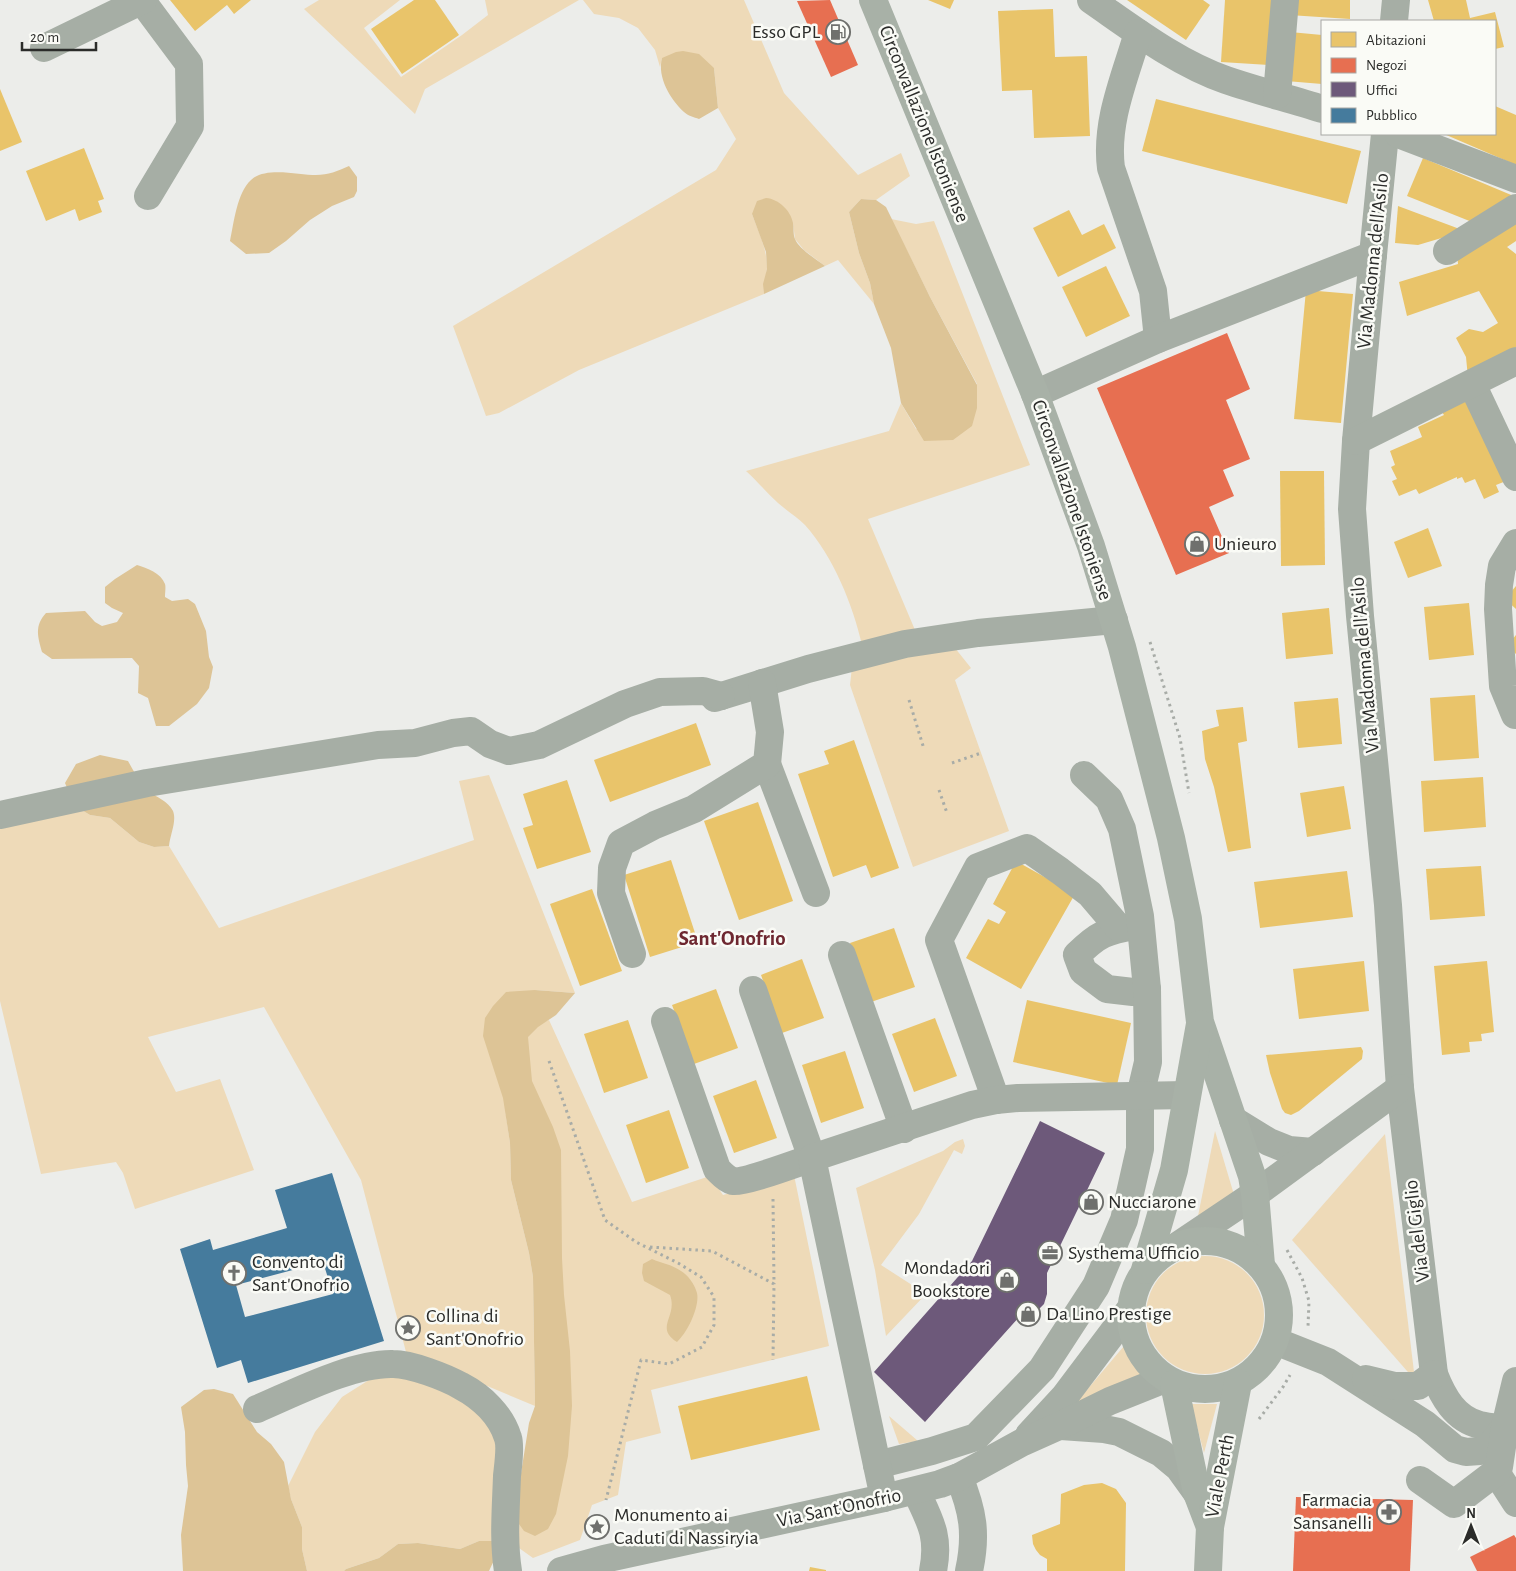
<svg xmlns="http://www.w3.org/2000/svg" width="1516" height="1571" font-family="'Alegreya Sans',sans-serif">
	<style>
		.green { fill: #eedab8 }
		.forest { fill: #ddc496 }
		.homes { fill: #e9c46a }
		.shops { fill: #e76f51 }
		.offices { fill: #6d597a }
		.public { fill: #457b9d; fill-rule: evenodd }
		.lines { fill: none; stroke-linecap: round; stroke-linejoin: round }
		.path { stroke: #a8aca7; stroke-width: 3; stroke-dasharray: 2.5 4; stroke-linecap: butt }
		.minor { stroke: #a6aea5; stroke-width: 28 }
		.major { stroke: #a8b1a7; stroke-width: 28 }
		.labels { text-anchor: middle; dominant-baseline: central; stroke-width: 5; stroke-linejoin: round; paint-order: stroke }
		.poi-label { font-size: 20px; fill: #2b2c2a; stroke: #fafbf6; text-anchor: start }
		.street-label { font-size: 20px; fill: #2b2c2a; stroke: #fafbf6 }
		.neighbourhood-label { font-size: 21px; font-weight: bold; fill: #6e2831; stroke: #fafbf6 }
	</style>
	<rect width="100%" height="100%" fill="#ecedea"/>
	<g class="green">
		<path d="M319 0H400L364 28 401 77 462 35 488 15 485 0H579L425 89 415 114 304 9Z"/>
		<path d="M583 0H744L784 93 858 175 901 153 910 176 876 200 861 199 849 212 859 253 870 283 874 304 838 260 825 266 804 250 795 239 793 223 752 214C758 231 767 248 767 267 767 276 763 283 764 294L579 370 499 413 486 416 453 326 716 170 736 139 718 108 714 68 662 58 660 67 655 50 638 28 619 18 594 14Z"/>
		<path d="M891 219 916 224 934 221 1030 465 868 519 915 630 862 645C853 605 833 556 805 525 797 517 787 511 778 503 767 493 757 481 746 471L889 431 901 403 916 429 977 384 930 297Z"/>
		<path d="M955 648 971 668 955 680 1009 831 913 867 850 685 852 667Z"/>
		<path d="M489 775 575 993 535 990 491 1042 549 1020 632 1202 710 1176 723 1195 794 1175 829 1346 651 1390 661 1433 626 1442 618 1495 592 1505 580 1540 533 1558 519 1548 513 1526 537 1478 535 1275 505 1109 510 1143 511 1180 529 1253 533 1277 535 1406 406 1352 361 1180 264 1007 148 1037 176 1092 220 1079 254 1170 135 1209 123 1173 116 1162 41 1174 0 1001V822L75 806 90 815 110 818 139 842 154 847 169 846 219 928 474 840 459 781Z"/>
		<path d="M1215 1131 1235 1198 1198 1216Z"/>
		<path d="M1385 1134 1415 1380 1292 1240Z"/>
		<path d="M963 1139 965 1146 962 1154 954 1150 919 1214 881 1265 926 1294 886 1336 875 1270 856 1188 943 1151 955 1142Z"/>
		<circle cx="1205" cy="1315" r="59"/>
		<path d="M1124 1346 1144 1375 1075 1404Z"/>
		<path d="M380 1373H436L486 1402 501 1465 498 1541H479L460 1549 418 1543 398 1544 379 1558 346 1569 344 1571H307L302 1549V1527L291 1499 288 1486 315 1432 342 1397Z"/>
		<path d="M1191 1404H1217L1204 1453Z"/>
		<path d="M889 1416 918 1441 899 1444Z"/>
	</g>
	<g class="forest">
		<path d="M683 51 699 54 714 68 718 108 699 119C694 117 688 116 684 112 670 99 657 77 662 58L676 52Z"/>
		<path d="M349 166 357 177V191L354 197 332 206 310 220 286 241 269 253 246 254 230 241C234 222 237 193 251 180 265 166 299 175 316 175 328 175 338 171 349 166Z"/>
		<path d="M766 198C779 199 791 211 793 223 794 228 793 235 795 239 799 249 816 259 825 266L764 294 763 284 767 269 766 252 752 214 757 201Z"/>
		<path d="M861 199 876 200 886 207 930 297 977 385V408L972 426 953 440 924 441 901 403 891 348 874 304 870 283 859 253 849 212Z"/>
		<path d="M137 565C147 568 161 573 165 584 166 587 165 593 165 597L172 601 188 599 195 604 206 631 209 657 213 667 209 688 197 704 169 726H156L148 698 138 693 139 666 132 658 52 659 42 652C38 637 34 626 46 613L85 611 95 622 102 626 117 622 123 613 112 608 105 603V587L115 579Z"/>
		<path d="M100 755 128 761C133 770 140 783 148 791 156 797 168 801 173 811 177 821 170 835 169 846L154 847 139 842 110 818 90 815 75 806 65 783 76 764Z"/>
		<path d="M535 990 575 993 556 1015 538 1027 528 1037 532 1081 553 1127 561 1150 562 1258 564 1295 570 1351 572 1406 568 1456 556 1514 548 1529 535 1536 524 1531 514 1517 529 1423 535 1406 533 1277 529 1253 511 1180 510 1143 503 1098 483 1036 485 1018 493 1006 506 992Z"/>
		<path d="M652 1259C661 1263 673 1265 681 1271 688 1275 695 1285 697 1293 700 1307 687 1333 677 1342 654 1328 678 1316 670 1295L644 1281 642 1273 643 1264Z"/>
		<path d="M214 1389 233 1394 257 1432 271 1444 284 1462 291 1499 302 1527V1549L307 1571H183L181 1535 188 1486 186 1465 185 1432 181 1407 204 1390Z"/>
		<path d="M479 1541H498L496 1556 489 1571H344L346 1569 379 1558 398 1544 418 1543 460 1549Z"/>
	</g>
	<g class="homes">
		<path d="M170 0H251L234 14 227 5 195 31Z"/>
		<path d="M414 0H435L459 35 402 74 371 29Z"/>
		<path d="M928 0H954L950 9Z"/>
		<path d="M1127 0H1203L1210 5 1186 40Z"/>
		<path d="M1225 0H1273L1269 65 1221 62Z"/>
		<path d="M1290 0H1350V19L1289 15Z"/>
		<path d="M1428 0H1466L1470 18 1495 12 1504 47 1495 49V21H1434Z"/>
		<path d="M1053 9 1055 57 1087 56 1090 136 1034 138 1032 90 1002 91 998 11Z"/>
		<path d="M1290 32 1322 35V84L1286 81Z"/>
		<path d="M0 89 22 142 0 151Z"/>
		<path d="M1156 99 1361 151 1347 204 1142 151Z"/>
		<path d="M1495 106 1516 115V165L1444 134H1495Z"/>
		<path d="M84 148 104 199 98 201 102 212 79 221 75 209 46 221 26 171Z"/>
		<path d="M1423 158 1516 197 1482 226 1407 196Z"/>
		<path d="M1398 206 1465 231 1418 245 1395 243Z"/>
		<path d="M1069 210 1082 235 1104 224 1116 248 1058 277 1033 228Z"/>
		<path d="M1516 216V241L1507 247 1516 254V347L1468 378 1466 357 1456 338 1469 329 1483 332 1498 323 1479 291 1407 316 1399 282 1458 264 1457 252Z"/>
		<path d="M1106 266 1130 316 1086 337 1062 287Z"/>
		<path d="M1306 290 1353 294 1341 423 1294 419Z"/>
		<path d="M1470 399 1511 479 1496 485 1499 492 1484 499 1475 479 1465 483 1462 477 1457 479V477L1419 494 1416 489 1399 496 1392 481 1397 479 1391 467 1395 465 1390 451 1422 437 1418 427 1444 415 1442 412Z"/>
		<path d="M1280 471H1324L1325 565 1281 566Z"/>
		<path d="M1428 528 1442 566 1408 578 1394 542Z"/>
		<path d="M1516 586V609L1505 599Z"/>
		<path d="M1469 603 1474 655 1429 660 1424 607Z"/>
		<path d="M1329 608 1333 654 1286 659 1282 613Z"/>
		<path d="M1516 635V654L1507 646Z"/>
		<path d="M1475 695 1479 758 1434 761 1430 698Z"/>
		<path d="M1338 698 1342 744 1298 748 1294 702Z"/>
		<path d="M1243 707 1247 741 1238 743 1251 848 1228 852 1214 787 1205 759 1202 731 1219 726 1216 710Z"/>
		<path d="M696 723 711 765 610 802 594 760Z"/>
		<path d="M854 740 899 868 871 878 866 865 833 877 798 774 829 764 824 751Z"/>
		<path d="M1483 777 1486 827 1424 832 1421 781Z"/>
		<path d="M567 780 591 852 537 869 523 828 533 825 523 794Z"/>
		<path d="M1344 786 1351 829 1307 837 1300 793Z"/>
		<path d="M758 802 793 901 739 920 704 821Z"/>
		<path d="M671 860 698 942 650 957 624 875Z"/>
		<path d="M1016 861 1075 894 1021 989 966 958 988 919 999 924 1006 912 993 904Z"/>
		<path d="M1481 866 1485 916 1430 920 1426 869Z"/>
		<path d="M1347 871 1353 917 1260 928 1254 882Z"/>
		<path d="M592 889 622 971 580 986 550 904Z"/>
		<path d="M894 928 915 987 871 1002 850 943Z"/>
		<path d="M802 959 824 1018 782 1033 761 975Z"/>
		<path d="M1364 961 1369 1011 1299 1019 1293 969Z"/>
		<path d="M1487 961 1494 1032 1481 1034 1482 1041 1469 1042 1470 1052 1442 1055 1434 966Z"/>
		<path d="M716 989 738 1048 694 1064 672 1005Z"/>
		<path d="M1027 1000 1131 1023 1117 1085 1013 1062Z"/>
		<path d="M935 1018 957 1076 914 1092 892 1034Z"/>
		<path d="M628 1020 648 1078 604 1093 584 1034Z"/>
		<path d="M1361 1047 1363 1051 1362 1059 1299 1111 1291 1115 1285 1113 1282 1109 1270 1073 1266 1055Z"/>
		<path d="M845 1051 864 1108 821 1123 802 1065Z"/>
		<path d="M756 1080 777 1138 734 1153 713 1096Z"/>
		<path d="M669 1110 689 1168 646 1183 626 1125Z"/>
		<path d="M807 1376 820 1430 691 1460 678 1406Z"/>
		<path d="M1102 1483 1116 1489 1126 1503 1125 1571H1047V1559L1040 1555 1036 1550 1033 1544 1032 1535 1060 1524 1061 1494 1084 1485Z"/>
		<path d="M810 1567 826 1570V1571H809Z"/>
	</g>
	<g class="shops">
		<path d="M830 0 858 65 831 77 797 1Z"/>
		<path d="M1227 333 1250 389 1226 400 1250 459 1223 470 1234 496 1209 507 1229 553 1176 575 1097 388Z"/>
		<path d="M1296 1497 1413 1500 1410 1571H1293Z"/>
		<path d="M1514 1535 1516 1538V1571H1477L1470 1557Z"/>
	</g>
	<path class="offices" d="M1040 1121 1105 1153 1047 1273V1294L1044 1304 1038 1310 1029 1316H1020L925 1422 874 1372 972 1261Z"/>
	<path class="public" d="M332 1173 384 1341 248 1383 241 1360 217 1368 180 1249 210 1239 213 1250 287 1228 275 1190ZM323 1262 333 1294 245 1317 236 1285Z"/>
	<g class="lines">
		<g class="path">
			<path d="M1150 642 1180 738 1189 793"/>
			<path d="M909 700 924 749"/>
			<path d="M952 763 981 753"/>
			<path d="M939 790 947 813"/>
			<path d="M549 1061 605 1220 636 1242 678 1263 701 1277 714 1297V1325L702 1347 669 1364 641 1360 606 1500"/>
			<path d="M773 1199 774 1284"/>
			<path d="M650 1247 712 1251 774 1284 773 1360"/>
			<path d="M1287 1250 1302 1278 1309 1301 1308 1327"/>
			<path d="M1131 1350 1138 1362"/>
			<path d="M1259 1419 1283 1387 1290 1375"/>
		</g>
		<g class="minor">
			<path d="M1091 0C1133 29 1177 63 1226 80 1258 91 1291 99 1322 109"/>
			<path d="M142 1 189 64 190 126 148 196"/>
			<path d="M1394 21 1396 0"/>
			<path d="M1138 33C1125 77 1105 122 1111 168L1153 291 1158 339"/>
			<path d="M44 48 143 0"/>
			<path d="M1277 95 1285 0"/>
			<path d="M1385 134 1373 255 1356 441 1352 509 1360 616 1388 905 1400 1088 1434 1374C1443 1397 1455 1419 1480 1425 1492 1428 1504 1427 1516 1430"/>
			<path d="M1398 134 1516 179"/>
			<path d="M1447 251 1516 208"/>
			<path d="M1472 384 1516 477"/>
			<path d="M1035 394 1158 339 1373 255"/>
			<path d="M1356 441 1516 361"/>
			<path d="M715 698 808 669 905 644 978 633 1114 620"/>
			<path d="M1515 715 1503 686 1498 609 1499 585 1502 566 1516 543"/>
			<path d="M767 764 816 893"/>
			<path d="M0 815 147 783 378 745 415 743 453 733 471 731 490 744 509 751 539 745 625 704 660 692 703 691 721 696"/>
			<path d="M1135 926C1106 931 1098 934 1077 955L1083 971 1107 989 1133 992 1147 989"/>
			<path d="M632 954 611 893 612 868 621 843 655 825 694 809 767 764 770 732 762 683"/>
			<path d="M842 955 904 1129"/>
			<path d="M665 1021 717 1169C722 1174 726 1179 733 1181 744 1183 797 1163 812 1158L753 990"/>
			<path d="M996 1100 939 940 978 867 1027 848 1060 871 1090 894 1119 928"/>
			<path d="M1233 1120 1269 1142 1289 1150 1313 1152"/>
			<path d="M1179 1245 1255 1194 1400 1088"/>
			<path d="M1275 1341 1328 1362 1425 1424 1455 1449 1466 1452 1480 1451 1490 1446 1505 1427"/>
			<path d="M1366 1379 1395 1386H1418L1434 1374"/>
			<path d="M257 1409C295 1393 352 1363 393 1364 411 1364 445 1377 461 1386 482 1397 501 1415 508 1438 511 1447 508 1466 507 1476 506 1507 503 1540 508 1571"/>
			<path d="M1061 1426 1104 1429 1119 1432 1161 1453 1179 1468 1197 1493"/>
			<path d="M1029 1435 1065 1396 1129 1311"/>
			<path d="M877 1465 932 1451 976 1437 1042 1369 1096 1286 1124 1220 1140 1149V1096L1148 1062 1147 989 1140 916 1122 829 1109 799 1084 775"/>
			<path d="M1496 1472 1516 1503"/>
			<path d="M959 1477C973 1511 977 1534 969 1571"/>
			<path d="M1420 1480 1454 1504 1496 1472 1499 1467 1505 1427 1516 1381"/>
			<path d="M916 1491C930 1521 940 1536 933 1571"/>
			<path d="M884 1498 812 1158 972 1105 996 1100 1018 1098 1187 1095"/>
			<path d="M561 1571 604 1559 884 1498 940 1484 959 1477 1021 1443 1059 1426 1110 1401 1165 1379"/>
		</g>
		<g class="major">
			<path d="M873 0 1035 394 1091 546 1122 647 1171 838 1188 919 1200 1022 1252 1176 1255 1194 1261 1265"/>
			<circle cx="1205" cy="1315" r="74"/>
			<path d="M1145 1270 1174 1170 1200 1024"/>
			<path d="M1174 1384 1197 1493 1210 1527"/>
			<path d="M1208 1571 1210 1527 1238 1383"/>
		</g>
	</g>
	<defs>
		<symbol id="fuel-ring" viewBox="-11 -11 22 22"><circle r="9.5" fill="#fafbf6" stroke="#6f706d" stroke-width="1.5"/><path d="M-5.5-6h7V0h2V4h1.3V-2.5L3-4.5l.8-.8L6-3V5H2.5V1h-1V6h-7ZM-4.2-4.7v3.2H.2V-4.7Z" fill="#6f706d"/></symbol>
		<symbol id="shop-ring" viewBox="-11 -11 22 22"><circle r="9.5" fill="#fafbf6" stroke="#6f706d" stroke-width="1.5"/><path d="M-5-2.5h2.3a2.7 3.5 0 0 1 5.4 0H5L5.5 6h-11ZM-1.5-2.5h3a1.5 2.3 0 0 0-3 0Z" fill="#6f706d"/></symbol>
		<symbol id="office-ring" viewBox="-11 -11 22 22"><circle r="9.5" fill="#fafbf6" stroke="#6f706d" stroke-width="1.5"/><path d="M-6-3h4V-5.5h4V-3h4V5H-6ZM-1-4.5V-3h2v-1.5ZM-6 0V1H6V0Z" fill="#6f706d"/></symbol>
		<symbol id="church-ring" viewBox="-11 -11 22 22"><circle r="9.5" fill="#fafbf6" stroke="#6f706d" stroke-width="1.5"/><path d="M-1.2-6h2.4v3.5h3.3v2.4h-3.3V6h-2.4V-.1h-3.3v-2.4h3.3Z" fill="#6f706d"/></symbol>
		<symbol id="sight-ring" viewBox="-11 -11 22 22"><circle r="9.5" fill="#fafbf6" stroke="#6f706d" stroke-width="1.5"/><path d="M0-6L1.8-2.2L6-1.7L2.9 1.2L3.7 5.4L0 3.3L-3.7 5.4L-2.9 1.2L-6-1.7L-1.8-2.2Z" fill="#6f706d"/></symbol>
		<symbol id="pharmacy-ring" viewBox="-11 -11 22 22"><circle r="9.5" fill="#fafbf6" stroke="#6f706d" stroke-width="1.5"/><path d="M-2-6h4v4h4v4h-4v4h-4v-4h-4v-4h4Z" fill="#6f706d"/></symbol>
	</defs>
	<g fill-rule="evenodd">
		<use href="#fuel-ring" x="824" y="18" width="28" height="28"/>
		<use href="#shop-ring" x="1183" y="530" width="28" height="28"/>
		<use href="#shop-ring" x="1077" y="1188" width="28" height="28"/>
		<use href="#office-ring" x="1036" y="1239" width="28" height="28"/>
		<use href="#church-ring" x="220" y="1259" width="28" height="28"/>
		<use href="#shop-ring" x="993" y="1266" width="28" height="28"/>
		<use href="#shop-ring" x="1014" y="1300" width="28" height="28"/>
		<use href="#sight-ring" x="394" y="1314" width="28" height="28"/>
		<use href="#pharmacy-ring" x="1375" y="1498" width="28" height="28"/>
		<use href="#sight-ring" x="583" y="1513" width="28" height="28"/>
	</g>
	<g class="labels">
		<g class="poi-label">
			<text x="820" y="32" text-anchor="end">Esso GPL</text>
			<text x="1214" y="544">Unieuro</text>
			<text x="1108" y="1202">Nucciarone</text>
			<text x="1068" y="1253">Systhema Ufficio</text>
			<text x="252" y="1262">Convento di<tspan x="252" dy="23">Sant'Onofrio</tspan></text>
			<text x="990" y="1268" text-anchor="end">Mondadori<tspan x="990" dy="23">Bookstore</tspan></text>
			<text x="1046" y="1314">Da Lino Prestige</text>
			<text x="426" y="1316">Collina di<tspan x="426" dy="23">Sant'Onofrio</tspan></text>
			<text x="1372" y="1500" text-anchor="end">Farmacia<tspan x="1372" dy="23">Sansanelli</tspan></text>
			<text x="614" y="1515">Monumento ai<tspan x="614" dy="23">Caduti di Nassiryia</tspan></text>
		</g>
		<g class="street-label">
			<text transform="translate(924 124) rotate(68)">Circonvallazione Istoniense</text>
			<text transform="translate(1373 261) rotate(-84)">Via Madonna dell'Asilo</text>
			<text transform="translate(1072 500) rotate(71)">Circonvallazione Istoniense</text>
			<text transform="translate(1365 665) rotate(-95)">Via Madonna dell'Asilo</text>
			<text transform="translate(1417 1231) rotate(-97)">Via del Giglio</text>
			<text transform="translate(1220 1476) rotate(-79)">Viale Perth</text>
			<text transform="translate(839 1508) rotate(-12)">Via Sant'Onofrio</text>
		</g>
		<g class="neighbourhood-label">
			<text x="732" y="938">Sant'Onofrio</text>
		</g>
	</g>
	<rect x="1321" y="20" width="175" height="115" fill="#fafbf6" stroke="#a7a8a4"/>
	<rect x="1331" y="32" width="25" height="15" fill="#e9c46a" stroke="#a7a8a4"/>
	<text x="1366" y="45" font-size="15" fill="#2b2c2a">Abitazioni</text>
	<rect x="1331" y="58" width="25" height="15" fill="#e76f51" stroke="#a7a8a4"/>
	<text x="1366" y="70" font-size="15" fill="#2b2c2a">Negozi</text>
	<rect x="1331" y="82" width="25" height="15" fill="#6d597a" stroke="#a7a8a4"/>
	<text x="1366" y="95" font-size="15" fill="#2b2c2a">Uffici</text>
	<rect x="1331" y="108" width="25" height="15" fill="#457b9d" stroke="#a7a8a4"/>
	<text x="1366" y="120" font-size="15" fill="#2b2c2a">Pubblico</text>
	<g transform="translate(1471 1526)" stroke="#fafbf6" stroke-width="4" paint-order="stroke">
	<path d="M0-4L9 19L0 12L-9 19Z" fill="#2b2c2a"/>
	<text y="-8" font-size="14" font-weight="bold" text-anchor="middle" fill="#2b2c2a">N</text>
	</g>
	<path d="M22 42v8h74v-8" fill="none" stroke="#2b2c2a" stroke-width="2.5"/>
	<text x="30" y="42" font-size="15" fill="#2b2c2a" stroke="#fafbf6" stroke-width="4" paint-order="stroke">20 m</text>
</svg>
